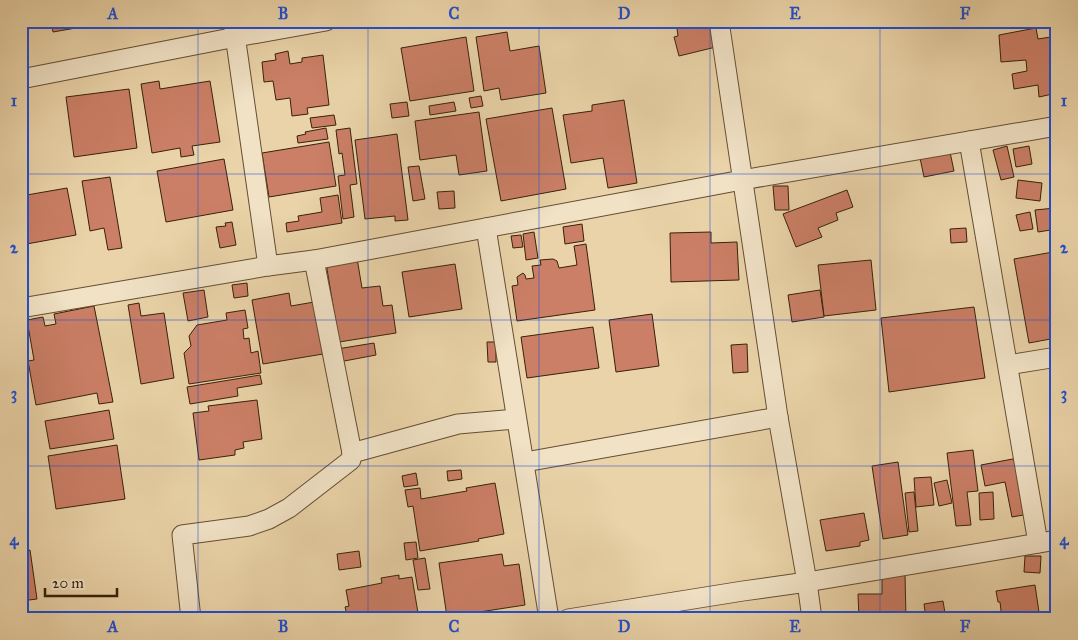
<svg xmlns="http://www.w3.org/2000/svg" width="1078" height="640" font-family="'IM FELL Great Primer',serif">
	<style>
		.building { fill: #cb7f66; stroke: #37210b }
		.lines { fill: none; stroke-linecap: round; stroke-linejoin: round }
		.street-casing { stroke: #644e32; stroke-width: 21 }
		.street { stroke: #f1e2c6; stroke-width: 19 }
		.grid { fill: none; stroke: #1d4ed8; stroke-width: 1; stroke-opacity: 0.55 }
		.neatline { fill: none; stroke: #1d4ed8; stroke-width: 2 }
		.grid-label { font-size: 16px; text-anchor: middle; font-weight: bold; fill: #1d4ed8 }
	</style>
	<rect width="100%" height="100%" fill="#ead3a8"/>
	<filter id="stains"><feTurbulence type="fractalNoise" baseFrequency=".004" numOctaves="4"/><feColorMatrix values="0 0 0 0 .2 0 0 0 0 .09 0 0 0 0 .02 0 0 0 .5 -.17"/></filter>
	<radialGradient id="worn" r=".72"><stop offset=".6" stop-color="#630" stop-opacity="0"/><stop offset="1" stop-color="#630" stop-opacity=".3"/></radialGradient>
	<g class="building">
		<path d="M51 21H116L53 32Z"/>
		<path d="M676 21H715L720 46 679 56 674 37 678 36Z"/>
		<path d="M1036 28 1038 39 1057 36V93L1039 97 1038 85 1014 89 1012 74 1027 71 1026 60 1001 62 999 35Z"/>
		<path d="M507 32 510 51 539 46 546 93 501 100 499 88 484 91 476 37Z"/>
		<path d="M466 37 474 91 410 101 401 48Z"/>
		<path d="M288 51 290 64 302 62V58L323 55 329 105 307 108 308 114 292 116 290 98 276 100 273 81 264 82 262 62 276 60 275 54Z"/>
		<path d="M159 81 160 89 210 81 220 142 192 146 194 155 181 157 180 148 152 153 141 84Z"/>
		<path d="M129 89 137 148 74 157 66 97Z"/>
		<path d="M481 96 483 106 471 108 469 98Z"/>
		<path d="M624 100 637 183 608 188 603 158 571 163 563 115 592 111V105Z"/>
		<path d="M407 102 409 116 392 118 390 104Z"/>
		<path d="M454 102 456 111 430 115 429 106Z"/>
		<path d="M552 108 566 189 501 201 486 119Z"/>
		<path d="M479 112 487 171 459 175 456 155 420 160 415 121Z"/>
		<path d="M334 115 336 125 312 128 310 118Z"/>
		<path d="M326 128 328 139 298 143 297 136 306 134 305 132Z"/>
		<path d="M350 128 357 184 350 185 354 217 343 219 338 176 345 175 342 153 339 154 336 130Z"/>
		<path d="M397 134 408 220 395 221V216L365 219 355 140Z"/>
		<path d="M329 142 336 186 269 197 262 153Z"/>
		<path d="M1007 146 1014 177 1001 180 993 150Z"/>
		<path d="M1029 146 1032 164 1016 167 1013 149Z"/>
		<path d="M950 152 954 171 924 177 920 158Z"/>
		<path d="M224 159 233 210 166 222 157 171Z"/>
		<path d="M419 166 425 199 413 201 408 167Z"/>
		<path d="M110 177 122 248 108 250 104 228 90 231 82 181Z"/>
		<path d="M1018 180 1042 183 1040 201 1016 198Z"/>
		<path d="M773 186H788L789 210H775Z"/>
		<path d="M67 188 76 235 21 245V196Z"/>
		<path d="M847 190 853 207 836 213 838 220 818 228 822 237 796 247 783 214Z"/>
		<path d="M454 191 455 208 439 209 437 192Z"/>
		<path d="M338 195 342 223 287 232 286 223 299 221 298 216 322 212 320 198Z"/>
		<path d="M1055 208 1057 229 1038 232 1035 210Z"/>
		<path d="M1030 212 1033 229 1020 231 1016 215Z"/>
		<path d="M232 222 236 245 220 248 216 227 226 226 225 223Z"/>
		<path d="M582 224 584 241 565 244 563 227Z"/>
		<path d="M966 228 967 242 951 243 950 229Z"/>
		<path d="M534 232 538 258 526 260 523 234Z"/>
		<path d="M711 232V243L737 242 739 280 671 282 670 233Z"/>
		<path d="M521 235 523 247 513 248 511 236Z"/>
		<path d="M586 244 595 310 517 321 512 286 518 285 517 277 523 273 525 275 526 279 534 278 532 266 541 265 540 260 553 259 557 261 559 268 577 265 574 246Z"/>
		<path d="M1053 252 1057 270V322H1053L1056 338 1029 343 1014 259Z"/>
		<path d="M357 258 362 288 380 286 383 306 392 305 396 333 339 342 326 263Z"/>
		<path d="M871 260 876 310 824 316 818 265Z"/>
		<path d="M455 264 462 309 409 317 402 272Z"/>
		<path d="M247 283 248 296 234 298 232 285Z"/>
		<path d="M204 290 208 317 188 321 183 293Z"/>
		<path d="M820 290 824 317 792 322 788 295Z"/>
		<path d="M289 293 291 306 320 301 317 323 323 354 263 364 252 300Z"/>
		<path d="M139 303 141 316 164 313 174 378 141 384 128 305Z"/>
		<path d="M94 306 113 402 99 404 97 393 36 405 28 361 34 360 27 320 43 317 45 326 56 324 54 314Z"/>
		<path d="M974 307 985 378 889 392 881 318Z"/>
		<path d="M245 310 248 328 243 329 244 339 249 338 251 353 258 351 261 373 189 384 184 353 191 346 189 336 197 325 227 320 226 313Z"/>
		<path d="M652 314 659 366 616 372 609 320Z"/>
		<path d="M593 327 599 368 527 378 521 337Z"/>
		<path d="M487 342H496V362H488Z"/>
		<path d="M374 343 376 355 339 362 337 349Z"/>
		<path d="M747 344 748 372 733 373 731 345Z"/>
		<path d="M260 375 262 384 237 388 238 396 190 404 187 387Z"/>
		<path d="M257 400 262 439 243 442 244 448 235 450V455L199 460 193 413 209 411 208 406Z"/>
		<path d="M109 410 114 439 50 449 45 421Z"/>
		<path d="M117 445 125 499 56 509 48 456Z"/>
		<path d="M973 450 978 491 967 492 971 525 956 526 947 453Z"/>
		<path d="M1018 458 1029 514 1012 517 1005 482 985 486 981 465Z"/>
		<path d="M898 462 908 535 883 539 872 466Z"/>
		<path d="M461 470 462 479 448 481 447 471Z"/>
		<path d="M416 473 418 485 404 487 402 476Z"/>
		<path d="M931 477 934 505 916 507 914 478Z"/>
		<path d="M947 480 952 503 939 506 934 483Z"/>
		<path d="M495 483 504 534 478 539 479 541 420 551 413 506 408 507 405 490 420 488 421 499 467 491 466 488Z"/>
		<path d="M914 492 918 531 909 532 905 493Z"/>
		<path d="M993 492 994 519 980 520 979 493Z"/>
		<path d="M864 513 869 540 860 542V546L826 551 820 520Z"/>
		<path d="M416 542 418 558 406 560 404 543Z"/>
		<path d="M30 550 37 599 21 601V552Z"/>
		<path d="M359 551 361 567 339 570 337 554Z"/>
		<path d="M502 554 504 566 519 564 525 605 447 617 439 563Z"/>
		<path d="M1025 556H1041L1040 573 1024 572Z"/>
		<path d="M425 558 430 589 418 590 413 560Z"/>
		<path d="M905 574 906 619H859L858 594H882V575Z"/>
		<path d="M399 575V579L412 577 419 619H352L351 614 347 615 345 607 349 606 346 590 382 583 381 578Z"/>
		<path d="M1035 585 1040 619H1002L1000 602H998L996 591Z"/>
		<path d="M943 601 946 619H926L924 604Z"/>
	</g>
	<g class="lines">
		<defs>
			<g id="street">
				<path d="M233 21 268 266"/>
				<path d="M719 21 778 417 807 582 812 619"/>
				<path d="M21 79 236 37 326 21"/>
				<path d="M969 141 1038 543"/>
				<path d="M486 228 549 619"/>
				<path d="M314 260 352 453"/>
				<path d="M21 308 268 266 314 260 742 180 1057 126"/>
				<path d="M1008 365 1057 357"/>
				<path d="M525 462 778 417"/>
				<path d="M191 619 182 535 249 526 269 519 289 508 351 460 352 453 458 424 516 419"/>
				<path d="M568 619 743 591 807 582 1057 540"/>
			</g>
		</defs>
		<use href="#street" class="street-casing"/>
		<use href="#street" class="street"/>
	</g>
	<path class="grid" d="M198 21V619M368 21V619M539 21V619M710 21V619M880 21V619M21 174H1057M21 320H1057M21 466H1057"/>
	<rect width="1078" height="640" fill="none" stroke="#ead3a8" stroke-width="55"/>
	<path d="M45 588v8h72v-8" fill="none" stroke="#37210b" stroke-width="2.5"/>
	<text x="52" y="588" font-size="15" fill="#37210b" stroke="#f1e2c6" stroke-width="4" paint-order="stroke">20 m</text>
	<rect x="28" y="28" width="1022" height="584" class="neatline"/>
	<g class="grid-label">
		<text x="113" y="19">A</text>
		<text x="283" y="19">B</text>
		<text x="454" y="19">C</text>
		<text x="624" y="19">D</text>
		<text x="795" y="19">E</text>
		<text x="965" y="19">F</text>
		<text x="14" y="106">1</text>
		<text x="1064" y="106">1</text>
		<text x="14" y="253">2</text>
		<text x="1064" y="253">2</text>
		<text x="14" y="399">3</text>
		<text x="1064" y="399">3</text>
		<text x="14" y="545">4</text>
		<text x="1064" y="545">4</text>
		<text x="113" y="632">A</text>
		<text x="283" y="632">B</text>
		<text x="454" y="632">C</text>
		<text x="624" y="632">D</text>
		<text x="795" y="632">E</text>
		<text x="965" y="632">F</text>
	</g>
	<rect width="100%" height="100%" filter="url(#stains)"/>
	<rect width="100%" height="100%" fill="url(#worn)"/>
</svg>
